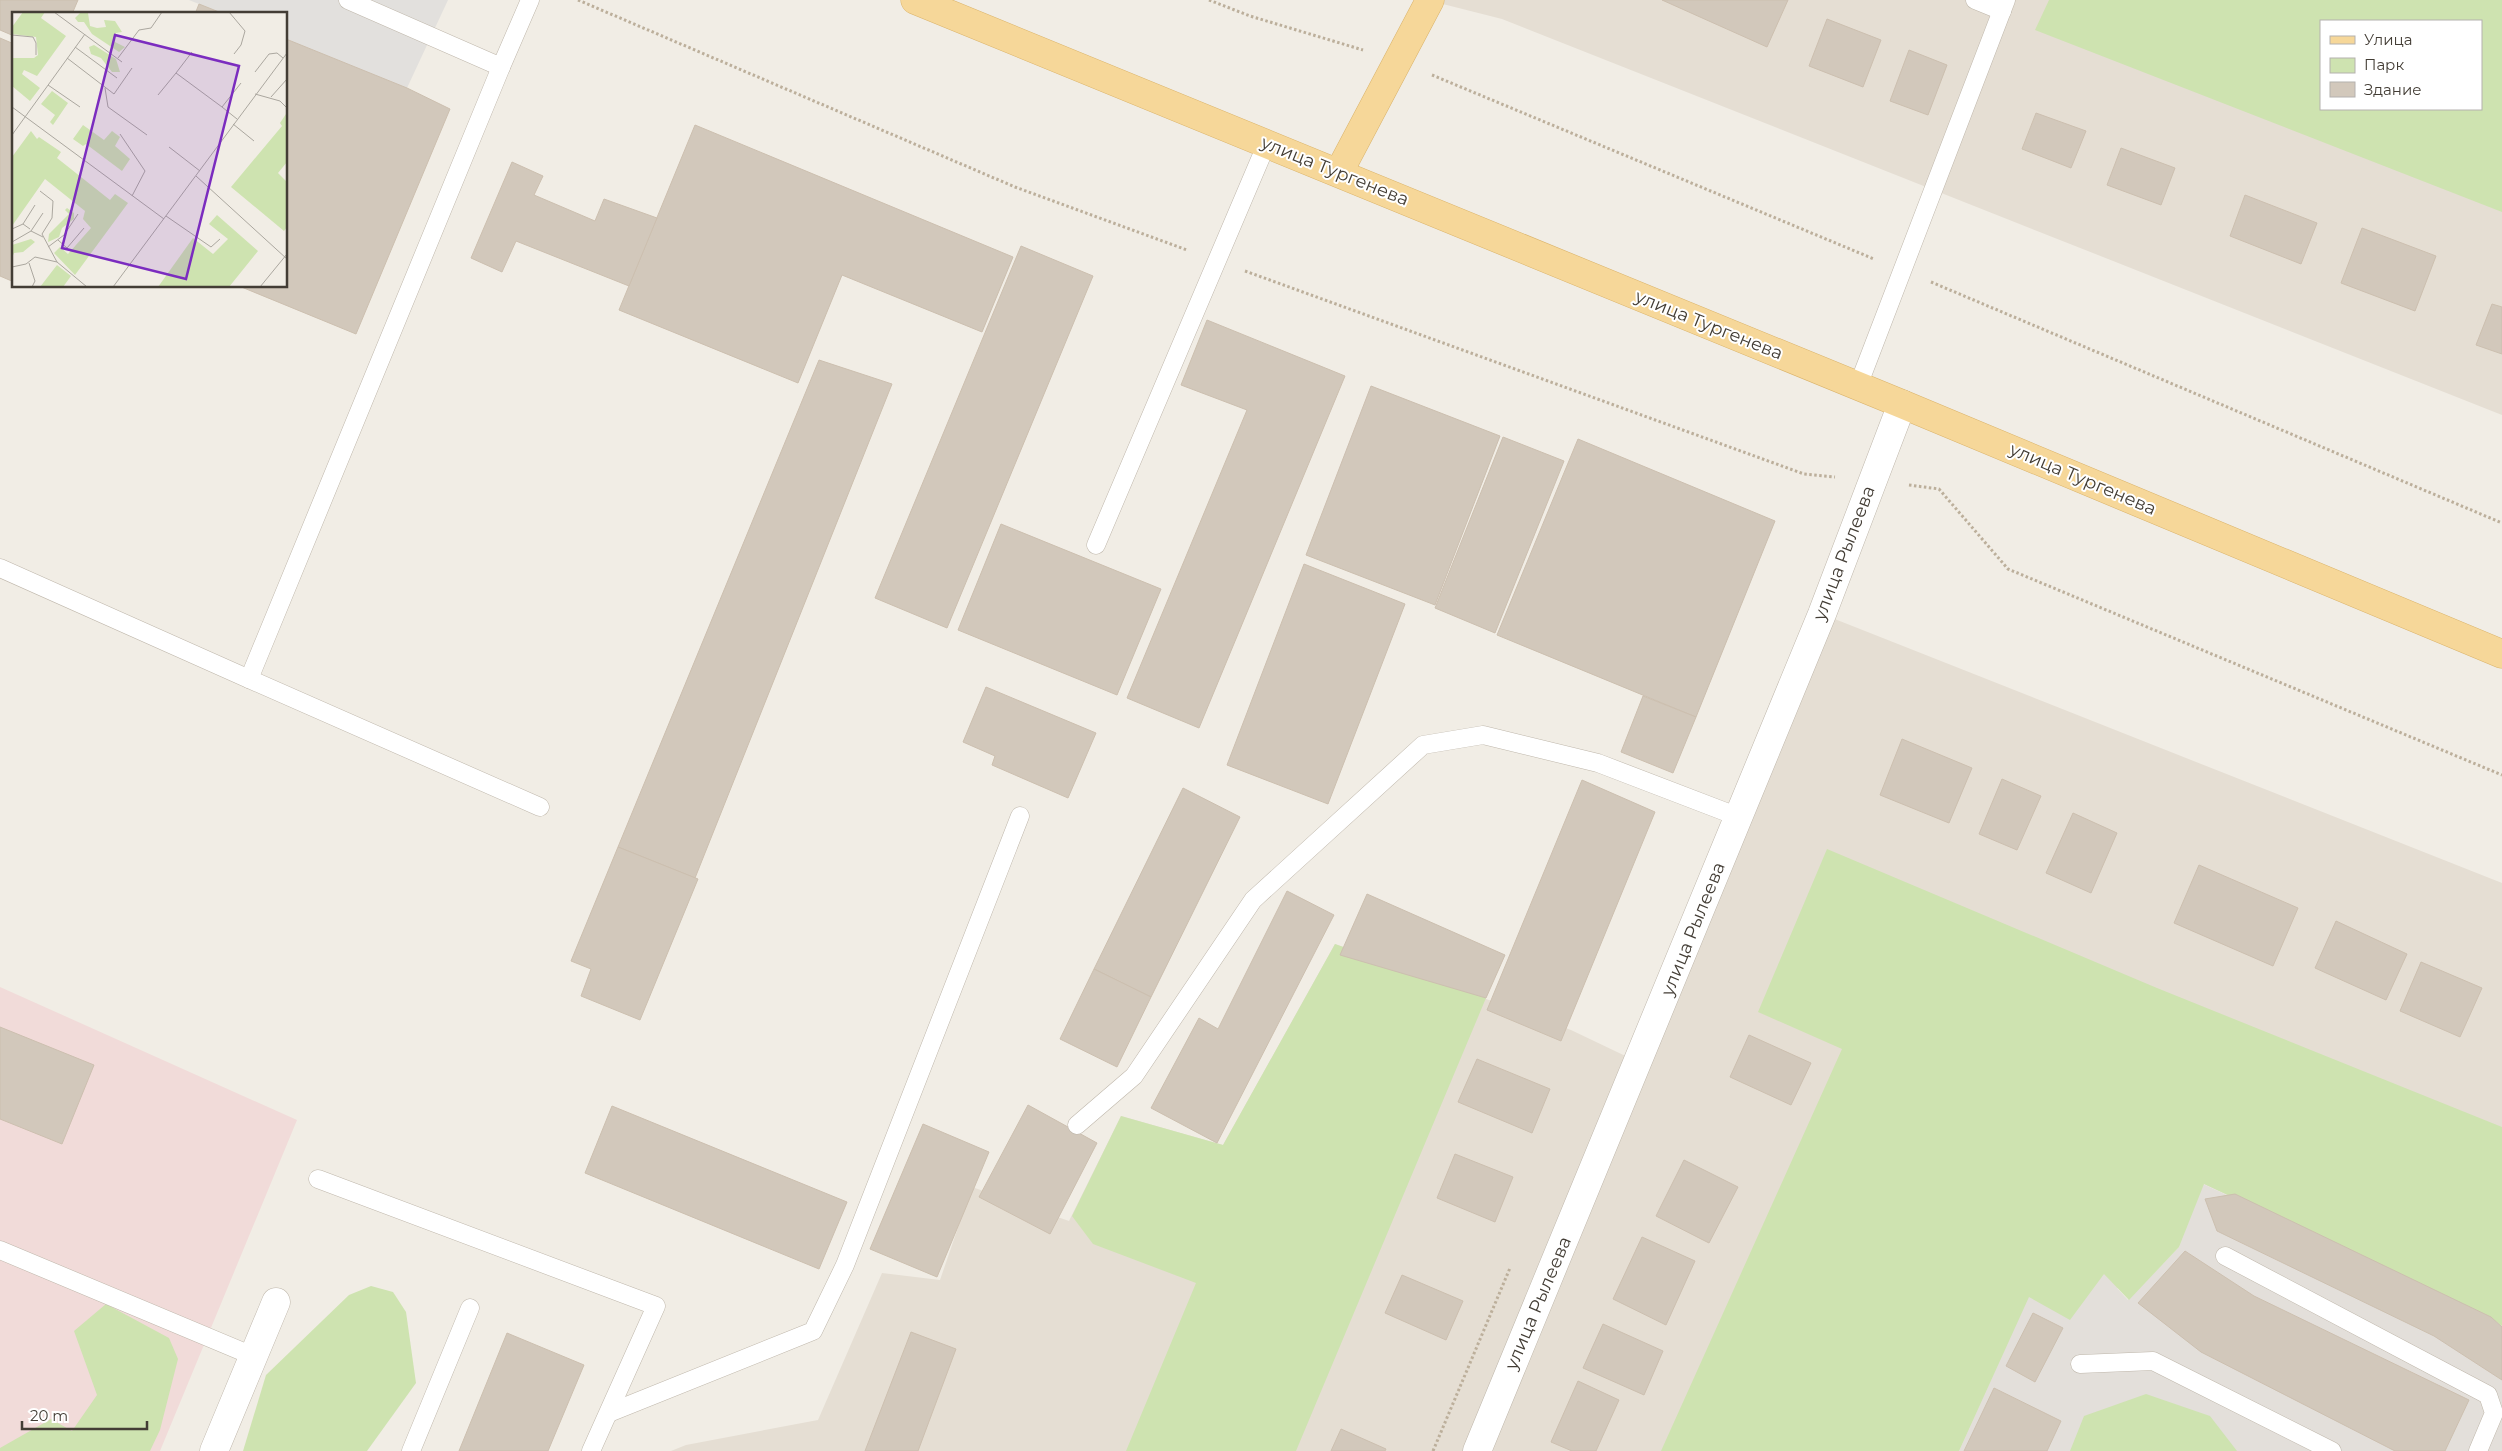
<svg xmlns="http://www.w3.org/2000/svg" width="2502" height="1451" font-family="Montserrat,sans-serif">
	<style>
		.residential { fill: #e5ded3; fill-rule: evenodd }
		.industrial { fill: #e3dfda }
		.medical { fill: #f1dbd9 }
		.green { fill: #cee3b0; fill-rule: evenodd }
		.parking { fill: #e2e0dd }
		.building { fill: #d2c8bb; stroke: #ccbfaf }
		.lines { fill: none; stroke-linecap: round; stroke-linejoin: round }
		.service-casing { stroke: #bfb7ab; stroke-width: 19 }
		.minor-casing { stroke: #bfb7ab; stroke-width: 29 }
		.tertiary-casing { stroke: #bfb7ab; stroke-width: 29 }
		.primary-casing { stroke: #dab36a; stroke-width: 29 }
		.path { stroke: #bcaf9b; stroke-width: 3; stroke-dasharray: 2.5 2.5; stroke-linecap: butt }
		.service { stroke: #fff; stroke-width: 18 }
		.minor { stroke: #fff; stroke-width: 28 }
		.tertiary { stroke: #fff; stroke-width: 28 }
		.primary { stroke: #f6d799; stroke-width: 28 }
		.labels { text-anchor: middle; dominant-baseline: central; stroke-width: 4; stroke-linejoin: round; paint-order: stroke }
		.street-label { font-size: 18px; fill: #433d35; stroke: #fff }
		.inset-road { fill: none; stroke: #aba79f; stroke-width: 1 }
		.view { fill: #7b2cbf; fill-opacity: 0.15; stroke: #7b2cbf; stroke-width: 2.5 }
		.inset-edge { fill: none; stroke: #433d35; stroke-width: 2.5 }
	</style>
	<rect width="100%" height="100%" fill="#f1ede5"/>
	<g class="residential">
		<path d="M1427 0H2502V415L1502 19ZM2321 21H2481V109H2321Z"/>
		<path d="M1822 614 2502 883V1326L2490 1317 2204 1184 2179 1247 2070 1320 2030 1296 1959 1451H671L686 1445 818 1420 882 1273 940 1280 972 1187 1069 1221 1121 1116 1223 1145 1335 944 1571 1030 1638 1062Z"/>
	</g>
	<path class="industrial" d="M2203 1184 2491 1317 2502 1326V1451H1959L2029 1296 2104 1274 2128 1300 2179 1247Z"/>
	<path class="medical" d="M0 987 297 1120 160 1451H0Z"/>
	<g class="green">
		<path d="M2049 0H2502V212L2035 30ZM2481 21V109H2321V21Z"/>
		<path d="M1827 849 2157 988 2502 1127V1326L2490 1317 2204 1184 2179 1247 2129 1300 2104 1274 2070 1320 2029 1297 1959 1451H1661L1842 1049 1758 1012Z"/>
		<path d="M1335 944 1486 998 1296 1451H1126L1196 1283 1093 1244 1072 1216 1121 1116 1223 1145Z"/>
		<path d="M371 1286 393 1292 406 1312 416 1383 367 1451H243L266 1375 349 1295Z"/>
		<path d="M106 1304 169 1338 178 1359 160 1430 150 1451H0V1448L51 1419 72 1431 97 1395 74 1331Z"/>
		<path d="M2146 1394 2210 1416 2237 1451H2070L2084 1416Z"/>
	</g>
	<path class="parking" d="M189 0H448L407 88 286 39V14H224Z"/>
	<g class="building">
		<path d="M0 0H78L72 14H14V36L0 30Z"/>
		<path d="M1662 0H1788L1767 47Z"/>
		<path d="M199 4 224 14H195Z"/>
		<path d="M1827 19 1881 40 1863 87 1809 66Z"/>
		<path d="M0 38 14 44V282L0 276Z"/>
		<path d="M286 39 407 88 450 109 356 334 239 286H286Z"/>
		<path d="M1909 50 1947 65 1928 115 1890 101Z"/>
		<path d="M2036 113 2086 131 2071 168 2022 149Z"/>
		<path d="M695 125 1013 257 982 332 842 275 798 383 619 310Z"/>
		<path d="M2121 148 2175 168 2161 205 2107 185Z"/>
		<path d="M512 162 543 176 534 195 595 221 604 199 657 218 629 286 516 241 502 272 471 258Z"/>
		<path d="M2245 195 2317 223 2301 264 2230 236Z"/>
		<path d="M2362 228 2436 256 2415 311 2341 283Z"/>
		<path d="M1021 246 1093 276 947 628 875 598Z"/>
		<path d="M2492 304 2502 307V354L2476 345Z"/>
		<path d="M1207 320 1345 376 1199 728 1127 698 1247 410 1181 385Z"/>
		<path d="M819 360 892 384 695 878 618 847Z"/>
		<path d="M1371 386 1500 436 1435 605 1306 555Z"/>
		<path d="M1503 437 1564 461 1495 633 1435 608Z"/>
		<path d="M1578 439 1775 521 1696 717 1497 635Z"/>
		<path d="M1001 524 1161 589 1117 695 958 630Z"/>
		<path d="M1304 564 1405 604 1328 804 1227 765Z"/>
		<path d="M986 687 1096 733 1068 798 992 765 995 756 963 742Z"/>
		<path d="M1643 696 1696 717 1673 773 1621 752Z"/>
		<path d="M1902 739 1972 768 1949 823 1880 795Z"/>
		<path d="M2002 779 2041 796 2017 850 1979 834Z"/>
		<path d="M1582 780 1655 812 1561 1041 1487 1010Z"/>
		<path d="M1183 788 1240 817 1151 997 1094 969Z"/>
		<path d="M2073 813 2117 833 2091 893 2046 873Z"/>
		<path d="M618 847 698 879 640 1020 581 996 591 969 571 961Z"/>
		<path d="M2199 865 2298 908 2273 966 2174 923Z"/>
		<path d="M1287 891 1334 915 1217 1143 1151 1108 1199 1018 1218 1029Z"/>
		<path d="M1367 894 1505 955 1486 998 1340 955Z"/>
		<path d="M2336 921 2407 954 2386 1000 2315 968Z"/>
		<path d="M2421 962 2482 988 2460 1037 2400 1011Z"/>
		<path d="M1094 969 1151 997 1117 1067 1060 1039Z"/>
		<path d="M0 1027 94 1065 62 1144 0 1119Z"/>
		<path d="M1749 1035 1811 1063 1791 1105 1730 1077Z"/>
		<path d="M1477 1059 1550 1089 1532 1133 1458 1102Z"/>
		<path d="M1028 1105 1097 1143 1050 1234 979 1197Z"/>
		<path d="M612 1106 847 1202 819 1269 585 1173Z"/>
		<path d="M923 1124 989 1152 937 1277 870 1249Z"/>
		<path d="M1455 1154 1513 1177 1495 1222 1437 1198Z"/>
		<path d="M1684 1160 1738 1187 1709 1243 1656 1216Z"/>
		<path d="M2235 1194 2491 1317 2502 1327V1380L2434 1336 2217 1231 2205 1199Z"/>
		<path d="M1642 1237 1695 1261 1666 1325 1613 1299Z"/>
		<path d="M2185 1251 2254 1296 2469 1400 2445 1451H2395L2201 1352 2138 1303Z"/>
		<path d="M1402 1275 1463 1301 1446 1340 1385 1313Z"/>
		<path d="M2033 1313 2063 1328 2035 1382 2006 1366Z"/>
		<path d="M1603 1324 1663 1351 1644 1395 1583 1368Z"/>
		<path d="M911 1332 956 1349 918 1451H865Z"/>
		<path d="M507 1333 584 1365 548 1451H459Z"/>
		<path d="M1578 1381 1619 1400 1596 1451H1572L1551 1442Z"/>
		<path d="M1994 1388 2061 1421 2047 1451H1964Z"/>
		<path d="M1341 1429 1386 1449 1385 1451H1331Z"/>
	</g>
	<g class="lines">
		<defs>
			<g id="service">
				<path d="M348 0 501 67 530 0"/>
				<path d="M1975 0 2002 11"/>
				<path d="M501 67 249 679 540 807"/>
				<path d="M1858 386 2006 0"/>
				<path d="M1096 545 1267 143"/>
				<path d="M0 568 249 679"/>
				<path d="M1077 1125 1134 1076 1253 900 1423 745 1483 735 1598 763 1739 817"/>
				<path d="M318 1179 656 1306 591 1451"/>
				<path d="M0 1250 253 1356"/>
				<path d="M2225 1256 2488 1395 2494 1413 2478 1451"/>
				<path d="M2080 1364 2153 1361 2332 1451"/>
				<path d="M609 1413 813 1331 845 1265 1020 816"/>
				<path d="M411 1451 470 1308"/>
			</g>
			<path id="minor" d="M214 1451 276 1302"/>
			<path id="tertiary" d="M1477 1451 1822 614 1902 404"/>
			<g id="primary">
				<path d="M915 0 1902 404 2502 654"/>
				<path d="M1339 172 1430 0"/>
			</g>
		</defs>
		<use href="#service" class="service-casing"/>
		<use href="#minor" class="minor-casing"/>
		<use href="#tertiary" class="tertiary-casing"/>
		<use href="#primary" class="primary-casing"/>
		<g class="path">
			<path d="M578 0 1015 187 1187 250"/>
			<path d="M1209 0 1250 16 1363 50"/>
			<path d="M1432 75 1874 259"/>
			<path d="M1245 271 1804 474 1835 477"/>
			<path d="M1931 282 2502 523"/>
			<path d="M1909 485 1939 489 2008 569 2502 775"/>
			<path d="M1433 1451 1510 1268"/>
		</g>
		<use href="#service" class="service"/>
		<use href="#minor" class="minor"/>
		<use href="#tertiary" class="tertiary"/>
		<use href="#primary" class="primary"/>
	</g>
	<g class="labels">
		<g class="street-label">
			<text transform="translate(1335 171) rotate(22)">улица Тургенева</text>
			<text transform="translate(1709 325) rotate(22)">улица Тургенева</text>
			<text transform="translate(2083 479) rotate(23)">улица Тургенева</text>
			<text transform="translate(1844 553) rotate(-69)">улица Рылеева</text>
			<text transform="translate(1693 929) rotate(-68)">улица Рылеева</text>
			<text transform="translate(1538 1303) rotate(-67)">улица Рылеева</text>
		</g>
	</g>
	<g transform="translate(12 12)">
		<rect width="275" height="275" fill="#f1ede5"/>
		<path d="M11 0H33L29 6 54 24 25 64 12 58 10 62 28 76 18 89 0 74V46H22L26 43 24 25 0 22V15ZM68 1H76L78 14 85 16 94 15 92 8 103 9 110 20 104 21 103 30 113 35 107 40 80 22 72 10H66L63 6ZM82 33 104 47 108 60H100L89 46 79 42 77 35ZM40 79 56 91 41 113 38 110 43 103 29 92ZM274 102 275 150 266 161 275 170V215L272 219 219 175 270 114 268 111ZM71 113 92 128 100 119 108 125 103 134 118 147 110 159 74 132 71 134 61 127ZM19 119 25 127 27 125 49 140 45 146 98 188 103 182 116 191 63 263 42 241 48 235 56 242 79 216 71 207 73 199 33 167 0 214V145ZM55 196 62 201V207L50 216 47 225 36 230 37 222 57 202 53 198ZM205 203 246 239 217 275H146L181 226 201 242 216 227 197 212ZM19 227 23 230 11 240 2 241 0 246V233ZM45 253 59 264 51 275H28Z" fill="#cee3b0"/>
		<path class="inset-road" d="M42 0 110 50M217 0 233 19 229 33 222 42M0 23 21 25 24 31V43M63 35 105 66M55 46 102 82 120 56M106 46 127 18 139 16 150 0M243 60 257 42 265 41 271 46M164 61 180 40M36 73 68 95M93 76 96 95 135 123M243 82 268 89 275 96M146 83 164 61 210 95M259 85 275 67M0 95 152 207M225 107 210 95 229 71M221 112 242 129M108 122 133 159 120 184M0 123 73 22M157 135 188 159M184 164 275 247M28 179 41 189 40 206 30 222 45 250M154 204 199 235 208 227M11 212 23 193M0 217 11 212 18 217M19 219 31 201M46 228 55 236 72 216M0 230 19 219 31 225M36 235 52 223 66 202M17 251 23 269 20 275M0 255 14 252 23 245 45 250 75 275M101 275 275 41M248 275 275 242"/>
		<path class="view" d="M103 23 227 54 174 267 50 236Z"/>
		<rect width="275" height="275" class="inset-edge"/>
	</g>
	<rect x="2320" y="20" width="162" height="90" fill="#ffffff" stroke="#b4b1ae"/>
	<rect x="2330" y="36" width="25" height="8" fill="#f6d799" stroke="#b4b1ae"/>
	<text x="2364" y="45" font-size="15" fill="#433d35">Улица</text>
	<rect x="2330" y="58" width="25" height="15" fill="#cee3b0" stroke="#b4b1ae"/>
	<text x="2364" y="70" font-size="15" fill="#433d35">Парк</text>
	<rect x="2330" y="82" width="25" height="15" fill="#d2c8bb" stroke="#b4b1ae"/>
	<text x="2364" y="95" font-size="15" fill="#433d35">Здание</text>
	<path d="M22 1421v8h125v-8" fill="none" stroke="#433d35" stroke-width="2.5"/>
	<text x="30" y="1421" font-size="15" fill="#433d35" stroke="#ffffff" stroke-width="4" paint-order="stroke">20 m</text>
</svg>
